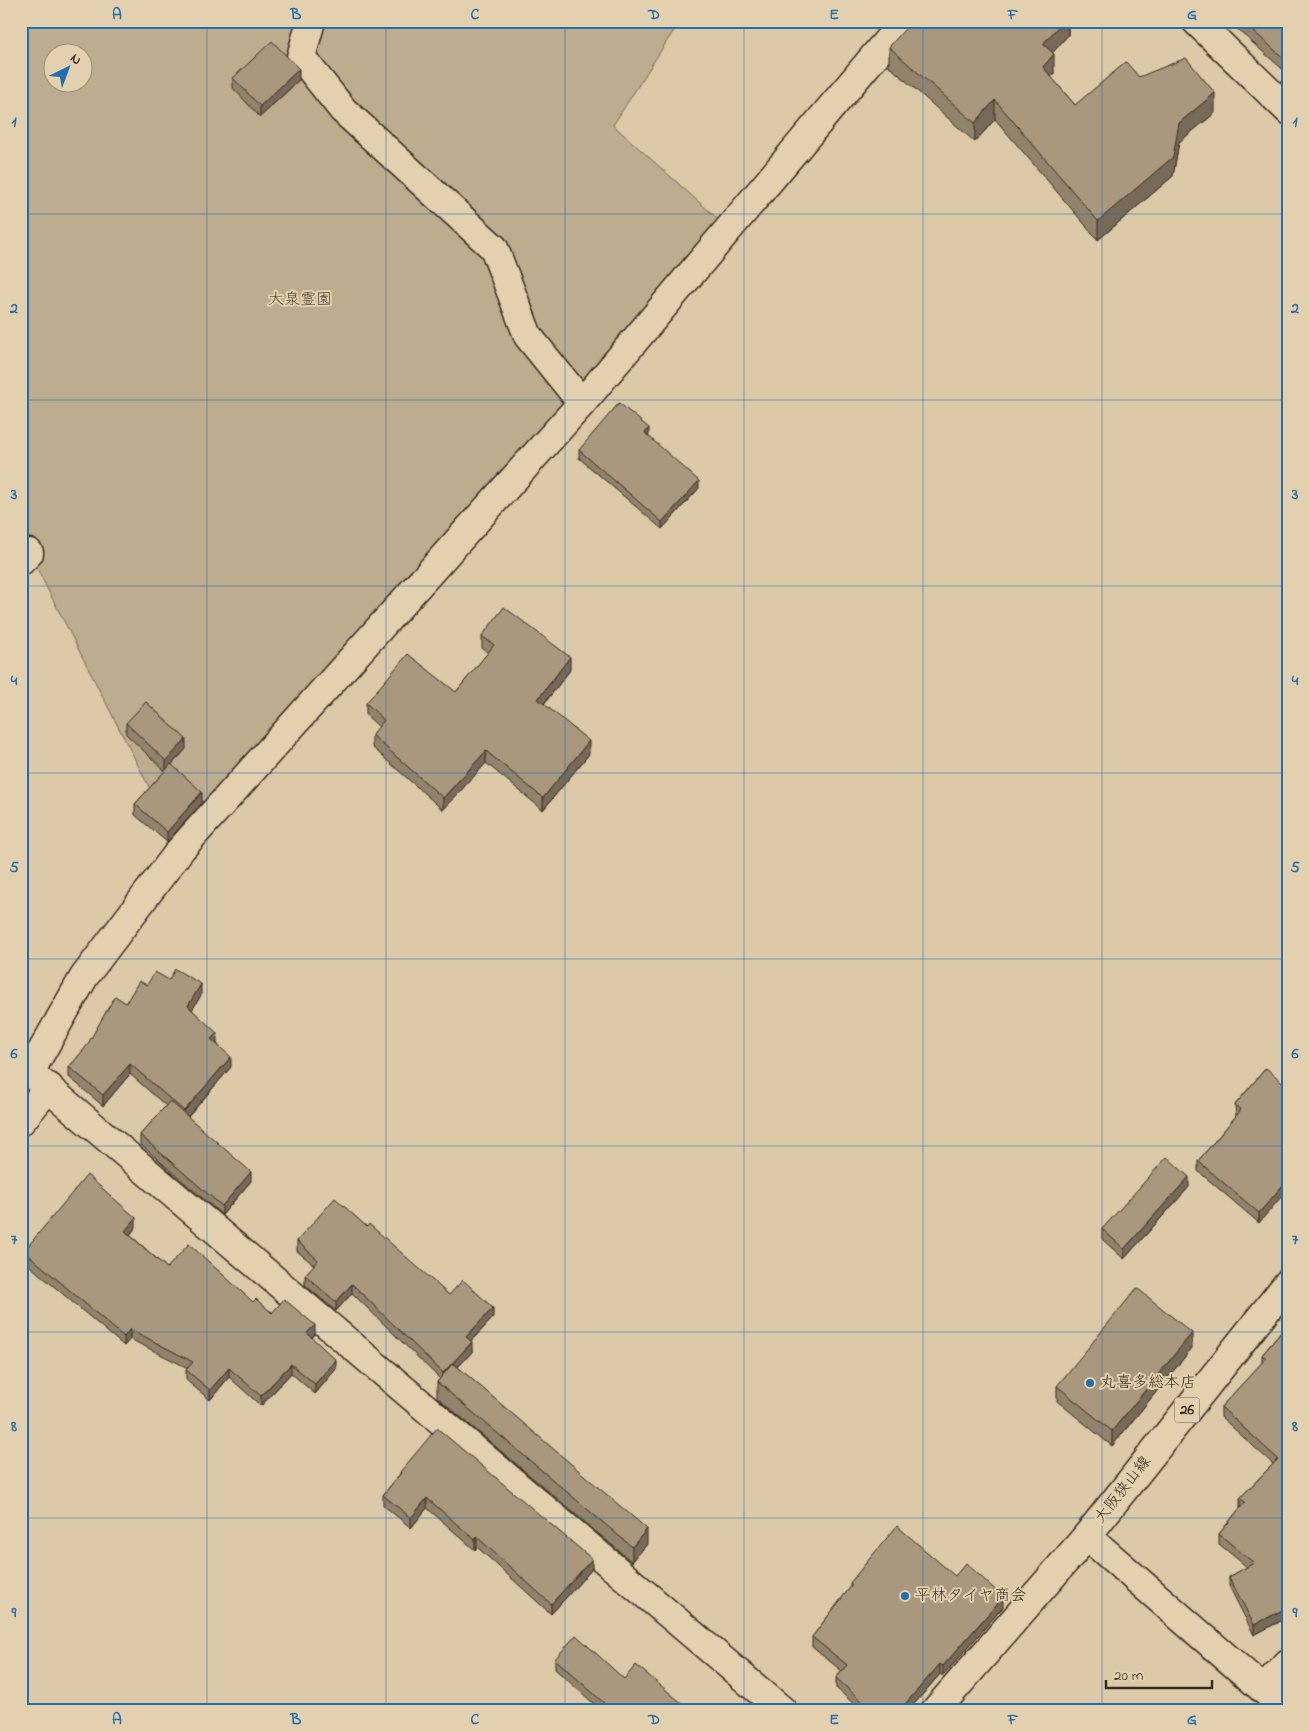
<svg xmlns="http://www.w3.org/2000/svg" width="1309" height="1732" font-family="'Indie Flower','Klee One',sans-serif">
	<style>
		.green { fill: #beac8f; stroke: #7c6b56; fill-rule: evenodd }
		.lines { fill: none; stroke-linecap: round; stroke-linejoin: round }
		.minor-casing { stroke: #3b2a1e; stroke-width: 31 }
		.major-casing { stroke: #3b2a1e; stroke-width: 31 }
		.minor { stroke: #e2d0ae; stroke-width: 28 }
		.major { stroke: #e2d0ae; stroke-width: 28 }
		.wall { fill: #92836c; stroke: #3b2a1e }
		.shaded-wall { fill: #776a58; stroke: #3b2a1e }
		.building { fill: #aa987e; stroke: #3b2a1e }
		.grid { fill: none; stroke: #1f6fb2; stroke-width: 1; stroke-opacity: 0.55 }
		.poi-dot { fill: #1f6fb2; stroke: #e2d0ae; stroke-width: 2 }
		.labels { text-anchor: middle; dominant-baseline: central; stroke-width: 4; stroke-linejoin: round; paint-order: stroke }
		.shield { fill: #e2d0ae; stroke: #6d5c49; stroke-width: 1 }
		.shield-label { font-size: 15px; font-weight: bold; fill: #3b2a1e }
		.park-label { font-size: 16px; fill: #4f3e2f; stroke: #e2d0ae }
		.poi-label { font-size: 16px; fill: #3b2a1e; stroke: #e2d0ae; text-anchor: start }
		.street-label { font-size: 16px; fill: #3b2a1e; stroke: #e2d0ae }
		.neatline { fill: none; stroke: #1f6fb2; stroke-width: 2 }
		.grid-label { font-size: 16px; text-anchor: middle; font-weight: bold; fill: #1f6fb2 }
	</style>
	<rect width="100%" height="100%" fill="#dbc9a8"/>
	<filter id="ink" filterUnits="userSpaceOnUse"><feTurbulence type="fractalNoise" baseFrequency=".02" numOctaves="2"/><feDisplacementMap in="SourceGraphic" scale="10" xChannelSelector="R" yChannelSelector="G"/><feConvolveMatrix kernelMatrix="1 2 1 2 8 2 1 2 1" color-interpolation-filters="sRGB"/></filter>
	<g filter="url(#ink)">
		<path class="green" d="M21 21H680L613 125 729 229 181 849 29 553 21 544ZM52 52H82V82H52Z"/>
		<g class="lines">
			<defs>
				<g id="minor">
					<path d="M311 21 301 57 343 110 494 248 528 336 582 403"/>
					<path d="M1196 21 1288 110"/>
					<path d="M21 561 29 553"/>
					<path d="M21 1065 783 1711"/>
					<path d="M30 1072 84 977 181 849 582 403 904 21"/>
					<path d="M21 1121 49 1087"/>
					<path d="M1263 1689 1288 1663"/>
					<path d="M935 1711 1087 1536"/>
				</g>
				<path id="major" d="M1288 1711 1087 1536 1288 1283"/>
			</defs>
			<use href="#minor" class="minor-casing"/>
			<use href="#major" class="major-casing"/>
			<use href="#minor" class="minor"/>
			<use href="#major" class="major"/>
		</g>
		<g class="wall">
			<path d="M1068 21V35L1052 53 1054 74 1051 77 1075 105 1139 77 1215 113 1179 142 1173 176 1098 240 995 119 975 142 889 66V47Z"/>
			<path d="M1228 21H1288V74Z"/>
			<path d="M233 78 299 80 260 117 233 88Z"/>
			<path d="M649 435 648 436 699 488 662 529 579 458V450Z"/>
			<path d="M482 636 570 670 544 704 589 754 543 810 486 763 443 810 372 747V735L379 727 366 715V703L456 692 488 653 482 648Z"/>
			<path d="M126 723 186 749 171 765 202 803 167 842 135 815V804L165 771 126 734Z"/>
			<path d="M169 980 201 995 192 1010 217 1043 231 1067 188 1117 251 1181 222 1215 140 1144V1135L166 1106 130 1074 103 1106 69 1077V1067L126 1003 147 985Z"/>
			<path d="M1266 1068 1259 1223 1198 1171V1161L1236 1116 1235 1105Z"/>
			<path d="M1189 1187 1124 1259 1102 1239V1229Z"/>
			<path d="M136 1227 130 1235 167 1268 253 1302 315 1334 312 1338 336 1369 315 1394 291 1373 261 1406 229 1377 210 1400 186 1380V1370L188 1368 130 1339 124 1346 24 1261V1251Z"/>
			<path d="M367 1227 449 1295 493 1318 471 1341 472 1352 458 1367 647 1544 632 1562 437 1397V1382L440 1379 352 1293 336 1311 305 1285V1275L314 1265 297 1251V1241Z"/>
			<path d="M1288 1324V1617L1254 1635 1229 1586V1577L1247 1567 1219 1544V1534L1240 1508V1498L1273 1464 1221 1417V1407L1262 1363V1355Z"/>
			<path d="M1192 1348 1112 1446 1057 1401V1386Z"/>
			<path d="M400 1472 592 1569 551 1614 477 1547 475 1550 427 1508 411 1528 383 1505V1495L400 1474Z"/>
			<path d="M955 1576 1003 1607 943 1676 940 1674 908 1711H862L836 1688V1678L842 1671 812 1647V1637L850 1588V1583Z"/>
			<path d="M555 1659 624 1679 690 1710 700 1711H602L555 1669Z"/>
		</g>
		<g class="shaded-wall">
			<path d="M1063 21H1068V35L1043 64V44Z"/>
			<path d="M1054 54V74L1043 86V67Z"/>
			<path d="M299 69V80L260 117V106Z"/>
			<path d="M1215 93V113L1179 142 1173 176 1098 240V221L1179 123Z"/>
			<path d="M995 100V119L975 142V123Z"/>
			<path d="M649 428V435L645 440V433Z"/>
			<path d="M699 481V488L662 529V522Z"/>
			<path d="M570 657V670L538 711V699Z"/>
			<path d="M186 739V749L166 771V761Z"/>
			<path d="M589 741V754L543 810V798Z"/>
			<path d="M486 751V763L443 810V798Z"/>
			<path d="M202 792V803L167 842V832Z"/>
			<path d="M201 984V995L188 1017V1006Z"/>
			<path d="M217 1033V1043L211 1049V1039Z"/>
			<path d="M231 1057V1067L184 1121V1111Z"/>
			<path d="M130 1064V1074L103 1106V1095Z"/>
			<path d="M1288 1156V1166L1283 1161Z"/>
			<path d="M251 1172V1181L222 1215V1206Z"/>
			<path d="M1189 1177V1187L1124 1259V1249Z"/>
			<path d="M1288 1179V1189L1259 1223V1213Z"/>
			<path d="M136 1218V1227L125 1240V1231Z"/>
			<path d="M352 1284V1293L336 1311V1302Z"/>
			<path d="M493 1308V1318L466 1346V1337Z"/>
			<path d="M315 1325V1334L307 1343V1333Z"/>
			<path d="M130 1329V1339L124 1346V1337Z"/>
			<path d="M1192 1333V1348L1112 1446V1431Z"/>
			<path d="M472 1342V1352L443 1382V1373Z"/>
			<path d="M336 1360V1369L315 1394V1384Z"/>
			<path d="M291 1364V1373L261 1406V1396Z"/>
			<path d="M229 1368V1377L210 1400V1390Z"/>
			<path d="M427 1498V1508L411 1528V1518Z"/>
			<path d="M647 1529V1544L632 1562V1547Z"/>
			<path d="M477 1537V1547L475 1550V1540Z"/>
			<path d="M592 1559V1569L551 1614V1604Z"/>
			<path d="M1003 1597V1607L943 1676V1666Z"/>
			<path d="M1288 1607V1617L1254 1635V1625Z"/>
			<path d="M940 1664V1674L908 1711H899Z"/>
		</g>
		<g class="building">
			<path d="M912 21H1063L1043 44 1054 54 1043 67 1075 105 1126 62 1139 77 1186 58 1215 93 1179 123 1173 157 1098 221 995 100 975 123 889 47Z"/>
			<path d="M1242 21H1288V62Z"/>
			<path d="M272 41 299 69 260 106 233 78Z"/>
			<path d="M619 403 649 428 645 433 699 481 662 522 579 450Z"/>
			<path d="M504 607 570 657 538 699 589 741 543 798 486 751 443 798 372 735 384 720 366 703 408 654 456 692 494 645 482 636Z"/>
			<path d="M146 702 186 739 166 761 126 723Z"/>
			<path d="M171 764 202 792 167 832 135 804Z"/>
			<path d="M175 969 201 984 188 1006 217 1033 211 1039 231 1057 184 1111 130 1064 103 1095 69 1067 86 1047 115 996 126 1003 139 981 147 985 155 972 169 980Z"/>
			<path d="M1266 1068 1288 1087V1156L1283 1161 1288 1164V1179L1259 1213 1198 1161 1241 1110 1235 1105Z"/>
			<path d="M170 1101 251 1172 222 1206 140 1135Z"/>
			<path d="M1167 1157 1189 1177 1124 1249 1102 1229Z"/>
			<path d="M87 1175 136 1218 125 1231 167 1268 189 1244 253 1302 256 1299 272 1313 284 1299 315 1325 307 1333 336 1360 315 1384 291 1364 261 1396 229 1368 210 1390 186 1370 193 1362 130 1329 124 1337 24 1251Z"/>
			<path d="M335 1198 367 1227 369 1224 449 1295 463 1280 493 1308 466 1337 472 1342 443 1373 352 1284 336 1302 305 1275 318 1260 297 1241Z"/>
			<path d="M1137 1288 1192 1333 1112 1431 1057 1386Z"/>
			<path d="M1288 1324V1607L1254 1625 1229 1577 1254 1563 1219 1534 1245 1502 1240 1498 1278 1459 1221 1407 1266 1358 1262 1355Z"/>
			<path d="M453 1363 647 1529 632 1547 437 1382Z"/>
			<path d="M437 1428 592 1559 551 1604 477 1537 475 1540 427 1498 411 1518 383 1495 401 1473 400 1472Z"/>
			<path d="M897 1526 955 1576 966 1563 1003 1597 943 1666 940 1664 899 1711H873L836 1678 847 1665 812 1637 852 1585 850 1583 866 1563Z"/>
			<path d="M576 1635 624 1679 636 1665 690 1710 694 1705 700 1711H611L603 1704 604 1703 555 1659Z"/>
		</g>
	</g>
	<path class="grid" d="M207 21V1711M386 21V1711M565 21V1711M744 21V1711M923 21V1711M1102 21V1711M21 214H1288M21 400H1288M21 586H1288M21 773H1288M21 959H1288M21 1146H1288M21 1332H1288M21 1518H1288"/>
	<g class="poi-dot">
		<circle cx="1090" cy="1383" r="5"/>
		<circle cx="905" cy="1596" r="5"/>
	</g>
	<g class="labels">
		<rect class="shield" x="1174.5" y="1397.5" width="25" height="25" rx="4"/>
		<g class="shield-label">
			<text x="1187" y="1410">26</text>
		</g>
		<g class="park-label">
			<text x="300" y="300">大泉霊園</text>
		</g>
		<g class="poi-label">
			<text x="1100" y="1383">丸喜多総本店</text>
			<text x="915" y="1596">平林タイヤ商会</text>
		</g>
		<g class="street-label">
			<text transform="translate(1123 1490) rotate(-52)">大阪狭山線</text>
		</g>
	</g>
	<rect width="1309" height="1732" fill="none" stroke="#e2d0ae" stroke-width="55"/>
	<g transform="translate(68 68) rotate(42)"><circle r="24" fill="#e2d0ae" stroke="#9f8e74"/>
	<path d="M0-4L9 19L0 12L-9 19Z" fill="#1f6fb2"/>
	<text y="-8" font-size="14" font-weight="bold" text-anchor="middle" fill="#3b2a1e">N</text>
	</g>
	<path d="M1106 1680v8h106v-8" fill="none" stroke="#3b2a1e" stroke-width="2.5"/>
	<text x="1114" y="1680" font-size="15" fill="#3b2a1e" stroke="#e2d0ae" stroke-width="4" paint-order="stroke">20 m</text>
	<rect x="28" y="28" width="1254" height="1676" class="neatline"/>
	<g class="grid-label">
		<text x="117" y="19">A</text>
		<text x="296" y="19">B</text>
		<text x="475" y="19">C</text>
		<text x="654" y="19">D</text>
		<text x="834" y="19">E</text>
		<text x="1013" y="19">F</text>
		<text x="1192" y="19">G</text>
		<text x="14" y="126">1</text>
		<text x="1295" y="126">1</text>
		<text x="14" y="313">2</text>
		<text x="1295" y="313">2</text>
		<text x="14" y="499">3</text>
		<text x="1295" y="499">3</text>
		<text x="14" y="685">4</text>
		<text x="1295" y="685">4</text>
		<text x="14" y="872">5</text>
		<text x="1295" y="872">5</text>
		<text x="14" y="1058">6</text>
		<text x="1295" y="1058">6</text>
		<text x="14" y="1244">7</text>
		<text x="1295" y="1244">7</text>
		<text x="14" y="1431">8</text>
		<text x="1295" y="1431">8</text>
		<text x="14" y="1617">9</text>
		<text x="1295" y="1617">9</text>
		<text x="117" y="1724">A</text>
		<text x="296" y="1724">B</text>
		<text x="475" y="1724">C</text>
		<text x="654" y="1724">D</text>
		<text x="834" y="1724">E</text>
		<text x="1013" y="1724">F</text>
		<text x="1192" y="1724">G</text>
	</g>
</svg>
